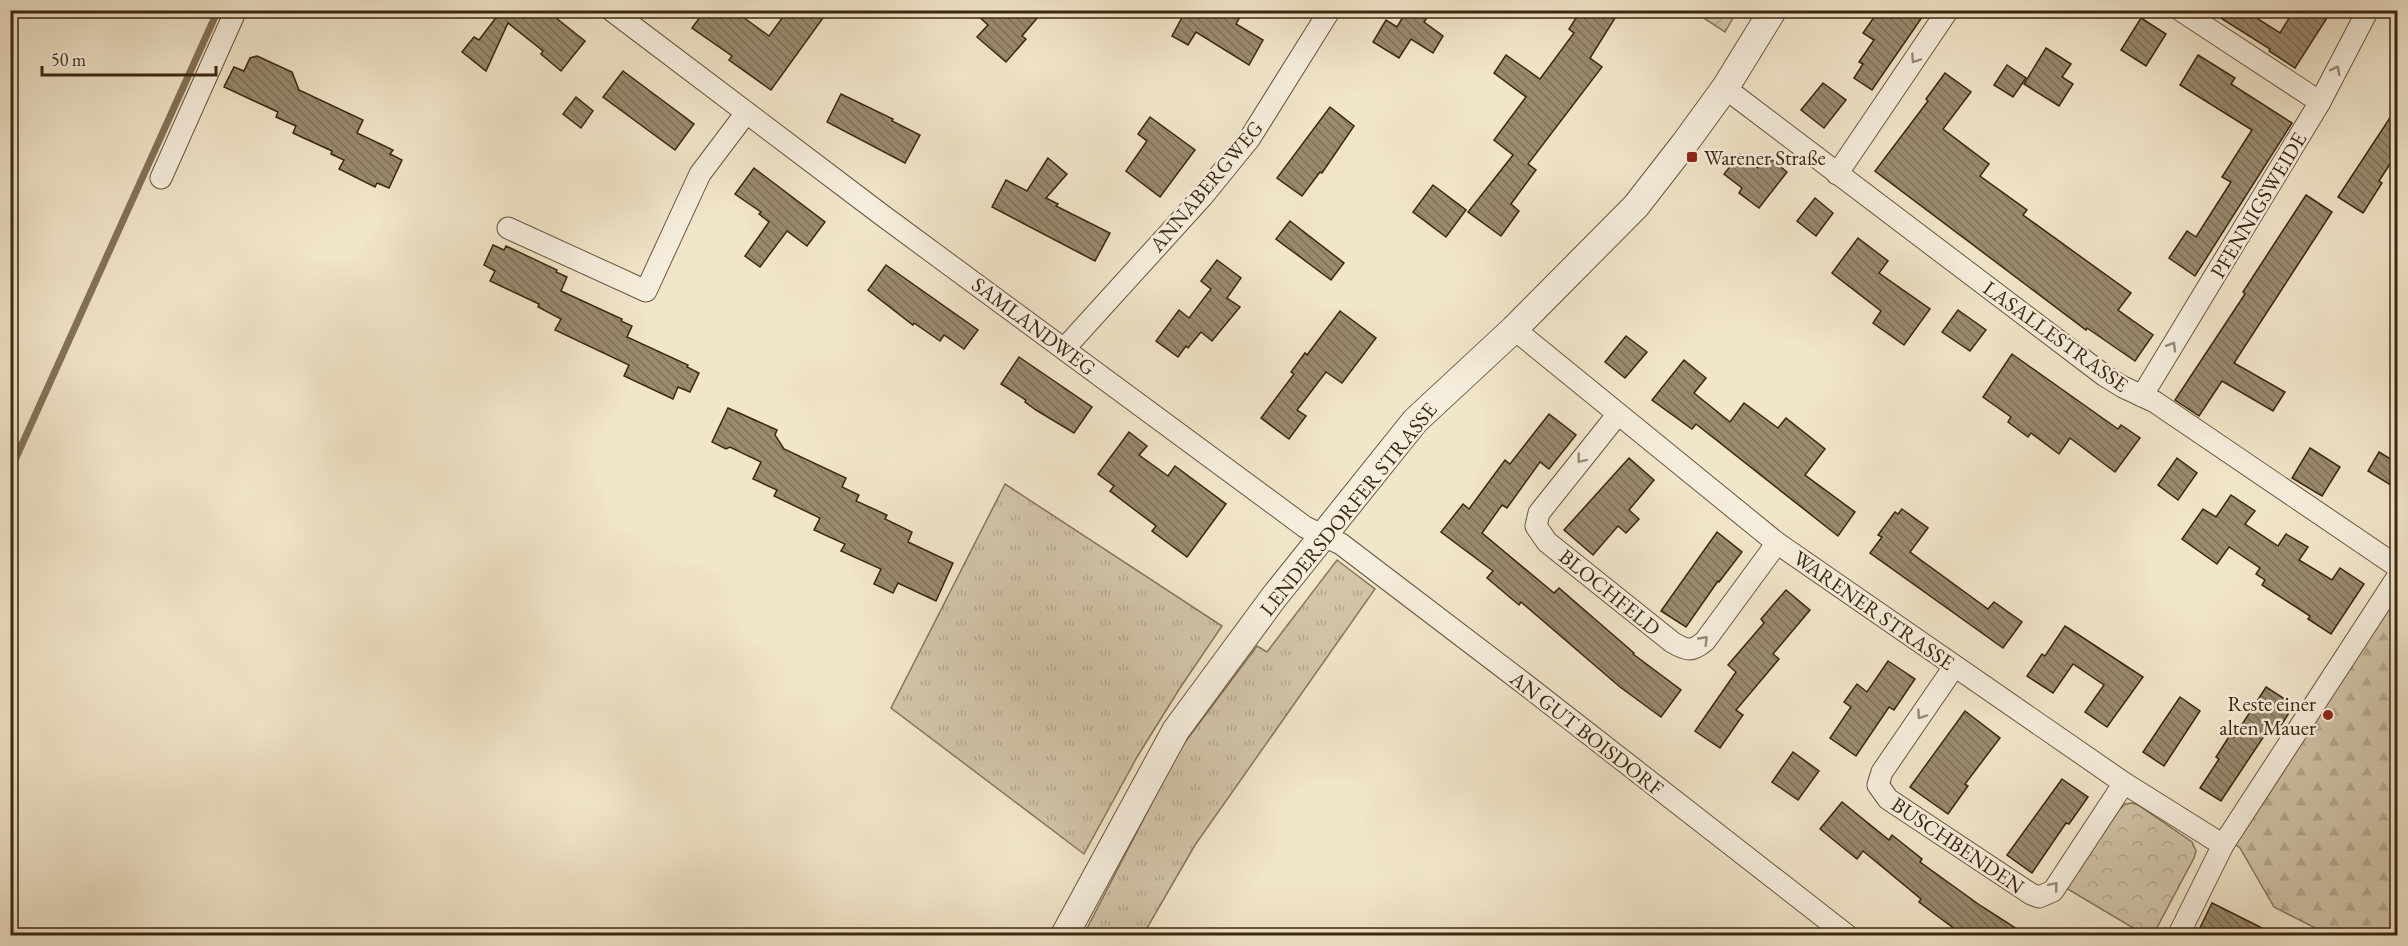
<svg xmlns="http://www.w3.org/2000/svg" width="2408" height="946" font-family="'EB Garamond',serif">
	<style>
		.grass { fill: url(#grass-tufts); stroke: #86765c; stroke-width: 1.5 }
		.forest { fill: url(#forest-firs); stroke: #86765c; stroke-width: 1.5 }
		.park { fill: url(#park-crowns); stroke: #86765c; stroke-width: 1.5 }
		.garden { fill: url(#garden-furrows); stroke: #86765c; stroke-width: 1.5 }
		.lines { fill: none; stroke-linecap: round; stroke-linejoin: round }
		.stream { stroke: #837259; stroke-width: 7 }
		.building { fill: url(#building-back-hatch); stroke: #3a270f; stroke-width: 1.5 }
		.minor-casing { stroke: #68563e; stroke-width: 23 }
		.tertiary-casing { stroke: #68563e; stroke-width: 29 }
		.minor { stroke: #f6eedd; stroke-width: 21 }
		.tertiary { stroke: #f6eedd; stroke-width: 27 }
		.oneway { stroke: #988a76 }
		.poi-dot { fill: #8f2418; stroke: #f6eedd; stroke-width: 2 }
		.labels { text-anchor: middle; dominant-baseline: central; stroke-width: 5; stroke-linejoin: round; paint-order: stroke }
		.poi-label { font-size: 21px; fill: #3a270f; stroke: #f6eedd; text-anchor: start }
		.street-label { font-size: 21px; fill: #3a270f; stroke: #f6eedd }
	</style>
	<defs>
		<pattern id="grass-tufts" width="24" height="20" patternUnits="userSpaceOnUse" patternTransform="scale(1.5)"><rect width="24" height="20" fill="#d2c5aa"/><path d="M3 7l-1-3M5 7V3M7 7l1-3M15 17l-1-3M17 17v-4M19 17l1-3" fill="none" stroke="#b5a991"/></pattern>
		<pattern id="forest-firs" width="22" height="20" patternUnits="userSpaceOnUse" patternTransform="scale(1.5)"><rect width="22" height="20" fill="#d2c5aa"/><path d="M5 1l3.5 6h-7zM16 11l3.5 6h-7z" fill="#b5a991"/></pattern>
		<pattern id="park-crowns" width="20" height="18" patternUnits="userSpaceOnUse" patternTransform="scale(1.5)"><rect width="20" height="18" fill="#d2c5aa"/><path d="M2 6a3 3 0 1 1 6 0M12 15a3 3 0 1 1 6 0" fill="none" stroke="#b5a991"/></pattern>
		<pattern id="garden-furrows" width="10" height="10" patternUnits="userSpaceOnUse" patternTransform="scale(1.5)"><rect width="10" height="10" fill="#d2c5aa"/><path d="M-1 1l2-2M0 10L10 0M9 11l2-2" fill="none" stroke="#b5a991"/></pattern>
		<pattern id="building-back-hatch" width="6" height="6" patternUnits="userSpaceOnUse" patternTransform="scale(1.5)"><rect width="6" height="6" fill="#998a70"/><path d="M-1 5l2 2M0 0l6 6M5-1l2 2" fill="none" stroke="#7e715a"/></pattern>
	</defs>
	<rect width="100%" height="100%" fill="#f1e5ca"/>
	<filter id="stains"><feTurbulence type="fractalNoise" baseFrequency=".00333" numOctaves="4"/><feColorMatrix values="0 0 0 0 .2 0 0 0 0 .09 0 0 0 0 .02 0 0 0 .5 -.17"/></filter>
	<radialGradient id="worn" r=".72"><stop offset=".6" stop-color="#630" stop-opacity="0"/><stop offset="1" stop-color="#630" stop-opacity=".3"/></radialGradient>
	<g class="grass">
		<path d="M1005 484 1222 626 1180 688 1137 757 1084 854 891 708Z"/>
		<path d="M1337 560 1375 589 1195 845 1143 935 1083 936 1180 749 1257 646 1267 652Z"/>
	</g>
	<path class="forest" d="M2397 591V935H2329L2274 907 2240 848 2231 841Z"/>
	<path class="park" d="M2132 803 2138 805 2192 842 2196 851 2194 858 2153 935H2145L2066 888 2119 810 2125 804Z"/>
	<path class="garden" d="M1693 11H1737L1725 32Z"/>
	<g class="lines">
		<path class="stream" d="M10 471 218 10"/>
	</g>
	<g class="building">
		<path d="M492 10H546L585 41 561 71 541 54 543 51 508 23 486 71 462 52 474 37 479 40 498 15Z"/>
		<path d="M705 10H733L769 36 788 10H813L823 18 771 90 729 60 732 56 692 28Z"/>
		<path d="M972 10H1044L1022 36 1026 39 1006 62 977 37 988 25Z"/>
		<path d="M1186 10H1244L1236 24 1263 40 1249 65 1196 32 1188 45 1172 36Z"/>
		<path d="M1407 10H1432L1424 22 1443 36 1433 53 1411 39 1399 58 1373 42 1386 20 1397 27Z"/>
		<path d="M1581 10H1620L1590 58 1602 67 1528 164 1536 170 1511 204 1519 211 1501 236 1468 212 1513 155 1494 140 1526 97 1494 73 1506 55 1540 79 1574 33 1569 29Z"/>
		<path d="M1879 10H1927L1872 90 1854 78 1863 64 1859 62 1874 40 1863 33Z"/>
		<path d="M2208 10H2244L2280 33 2294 10H2332L2295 68 2269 51 2270 49Z"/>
		<path d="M2141 18 2166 34 2146 66 2121 50Z"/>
		<path d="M2046 48 2071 64 2062 77 2073 84 2059 106 2024 84Z"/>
		<path d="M2198 55 2235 78 2231 84 2292 123 2195 276 2169 258 2187 231 2196 237 2231 182 2222 177 2252 130 2180 85Z"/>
		<path d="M257 56 292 72 299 90 363 120 357 133 393 150 390 154 402 160 389 188 377 183 375 187 339 169 344 160 331 154 332 151 293 133 296 126 276 117 278 112 224 87 234 67 244 71 250 58Z"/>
		<path d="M2007 65 2026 78 2013 97 1994 85Z"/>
		<path d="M623 71 694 124 675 150 603 97Z"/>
		<path d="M1945 73 1971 92 1943 129 1989 164 1980 176 2027 210 2023 215 2131 293 2118 310 2153 335 2135 361 2087 328 2086 330 1875 171 1928 101 1926 99Z"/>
		<path d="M1823 83 1846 100 1824 128 1801 110Z"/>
		<path d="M841 94 893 119 892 121 920 135 905 163 827 122Z"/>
		<path d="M576 97 593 111 581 128 563 114Z"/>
		<path d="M1330 107 1354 126 1322 173 1320 172 1302 196 1277 178Z"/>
		<path d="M2397 107V153L2379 181 2382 183 2363 213 2338 197Z"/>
		<path d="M1150 117 1195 150 1160 197 1126 171 1147 141 1138 134Z"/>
		<path d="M1740 154 1758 168 1767 156 1787 172 1759 208 1739 193 1742 188 1724 174Z"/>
		<path d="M1048 158 1067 174 1046 198 1058 204 1056 206 1110 233 1095 261 992 207 1006 180 1027 191Z"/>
		<path d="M754 168 825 222 807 246 787 231 760 267 745 256 769 222 759 214 761 212 735 194Z"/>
		<path d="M1433 185 1466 210 1446 237 1413 212Z"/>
		<path d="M2306 195 2332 212 2234 363 2285 392 2273 411 2222 381 2199 416 2175 400 2245 294 2243 292Z"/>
		<path d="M1815 198 1833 213 1816 236 1797 221Z"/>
		<path d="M1290 221 1344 263 1331 280 1276 239Z"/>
		<path d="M1858 238 1888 261 1879 273 1930 309 1904 345 1873 323 1881 311 1832 273Z"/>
		<path d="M493 245 504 250 506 246 557 270 556 272 567 277 561 291 622 319 621 321 632 326 627 337 688 365 687 367 699 373 690 392 678 387 673 399 624 376 629 365 555 330 561 319 538 307 539 304 490 281 495 271 484 265Z"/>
		<path d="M1217 260 1241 278 1227 298 1240 307 1212 341 1201 332 1188 348 1186 346 1178 357 1156 341 1179 310 1189 318 1211 289 1201 281Z"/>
		<path d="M886 265 978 330 964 349 944 335 940 341 914 323 913 325 868 290Z"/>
		<path d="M1958 310 1986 330 1970 351 1942 332Z"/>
		<path d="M1340 311 1376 338 1342 383 1326 372 1297 410 1306 416 1289 439 1261 418 1294 374 1291 372 1305 353 1307 355Z"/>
		<path d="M1626 336 1647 352 1625 378 1605 362Z"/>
		<path d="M2012 354 2118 429 2121 425 2140 438 2115 472 2070 438 2059 454 2031 433 2028 437 2008 422 2011 417 1983 397Z"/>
		<path d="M1019 357 1092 407 1074 433 1036 410 1025 402 1026 400 1001 384Z"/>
		<path d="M1684 360 1706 378 1694 393 1730 422 1744 403 1778 428 1786 418 1825 449 1805 475 1855 512 1838 536 1696 424 1692 429 1652 400Z"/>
		<path d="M728 408 777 430 775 435 784 449 846 478 842 487 859 495 856 501 887 515 885 519 912 532 908 542 953 563 936 601 898 583 893 593 874 584 881 569 841 551 845 544 814 530 820 518 774 496 777 490 753 479 761 462 730 447 726 449 712 442Z"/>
		<path d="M1549 414 1576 435 1549 469 1540 462 1507 508 1502 505 1482 533 1554 593 1559 588 1634 653 1633 654 1681 690 1661 717 1620 687 1521 602 1519 605 1487 578 1493 571 1441 532 1463 504 1469 509 1505 460 1510 464Z"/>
		<path d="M1129 432 1147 446 1139 455 1168 476 1175 466 1226 504 1187 557 1152 531 1156 526 1110 491 1114 486 1098 474Z"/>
		<path d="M2310 448 2340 467 2322 496 2292 478Z"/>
		<path d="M2379 452 2397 463V489L2368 471Z"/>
		<path d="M1629 458 1654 480 1629 510 1639 519 1626 533 1618 526 1593 555 1564 530Z"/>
		<path d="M2177 458 2197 473 2178 500 2158 485Z"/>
		<path d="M2231 495 2255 511 2245 524 2278 546 2286 534 2308 547 2299 560 2332 580 2340 568 2364 584 2331 634 2308 619 2310 616 2262 585 2265 580 2256 574 2260 568 2229 547 2217 564 2182 539 2203 509 2216 517Z"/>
		<path d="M1902 509 1928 528 1910 552 1988 609 1994 602 2022 622 2003 648 1870 553 1882 537 1878 535 1895 512 1898 514Z"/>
		<path d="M1717 532 1742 552 1719 582 1718 581 1686 627 1661 611Z"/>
		<path d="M1786 590 1810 610 1773 654 1779 659 1736 710 1743 715 1720 748 1695 731 1736 672 1728 665 1764 623 1761 619Z"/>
		<path d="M2065 626 2143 677 2107 727 2085 712 2104 685 2073 664 2053 693 2027 676 2042 654 2045 656Z"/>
		<path d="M1888 661 1915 679 1894 710 1889 707 1856 756 1830 738 1851 707 1844 702 1857 684 1867 692Z"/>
		<path d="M2266 687 2294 705 2277 732 2270 727 2221 801 2200 788 2219 759 2216 757 2230 735 2234 737Z"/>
		<path d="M2180 697 2200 711 2164 766 2143 752Z"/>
		<path d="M1965 711 2000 738 1965 784 1968 786 1948 814 1910 787Z"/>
		<path d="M1793 752 1819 771 1798 800 1772 782Z"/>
		<path d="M2062 779 2088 797 2069 824 2066 823 2032 873 2007 855Z"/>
		<path d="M1842 802 1889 840 1892 835 1922 859 1920 862 1981 906 2028 936H1964L1919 902 1921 899 1863 851 1857 859 1820 829Z"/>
		<path d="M2212 903 2278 936H2196Z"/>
	</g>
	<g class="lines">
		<defs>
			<g id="minor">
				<path d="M611 10 882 215 1274 504 1305 527 1341 544 1526 685 1848 936"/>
				<path d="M2180 10 2320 102"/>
				<path d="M1725 88 2105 376 2123 387 2155 402 2398 567"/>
				<path d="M1837 174 1948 10"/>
				<path d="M161 178 236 10"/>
				<path d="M508 228 646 291 700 174 746 113"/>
				<path d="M1514 329 1777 543 2124 783 2223 845"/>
				<path d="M1064 349 1202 197 1250 138 1330 10"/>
				<path d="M2142 396 2320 102 2368 10"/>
				<path d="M1618 414 1539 513 1536 526 1547 542 1672 642C1687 651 1692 652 1705 641L1777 543"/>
				<path d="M1954 667 1882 772 1878 785 1888 799 2031 894 2039 897 2053 891 2124 783"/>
				<path d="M2178 936 2223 845 2398 576"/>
			</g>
			<path id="tertiary" d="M1064 936 1176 730 1274 597 1415 421 1514 329 1636 206 1685 143 1725 88 1773 10"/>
		</defs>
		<use href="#minor" class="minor-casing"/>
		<use href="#tertiary" class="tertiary-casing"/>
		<use href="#minor" class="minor"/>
		<use href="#tertiary" class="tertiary"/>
	</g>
	<defs><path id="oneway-chevron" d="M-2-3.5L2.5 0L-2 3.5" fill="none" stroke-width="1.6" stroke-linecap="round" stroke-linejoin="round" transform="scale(1.5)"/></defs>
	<g class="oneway">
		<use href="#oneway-chevron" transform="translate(1915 59) rotate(124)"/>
		<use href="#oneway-chevron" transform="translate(2336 70) rotate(-63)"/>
		<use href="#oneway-chevron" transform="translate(2172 346) rotate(-59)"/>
		<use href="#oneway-chevron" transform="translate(1581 459) rotate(128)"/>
		<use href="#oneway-chevron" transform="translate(1704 640) rotate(-46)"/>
		<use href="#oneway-chevron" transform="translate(1921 715) rotate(124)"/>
		<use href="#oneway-chevron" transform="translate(2054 886) rotate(-50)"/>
	</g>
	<g class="poi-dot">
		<rect x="1686" y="151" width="12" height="12" rx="3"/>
		<circle cx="2328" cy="715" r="6"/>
	</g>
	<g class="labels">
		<g class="poi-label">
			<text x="1704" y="157">Warener Straße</text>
			<text x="2316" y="703" text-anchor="end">Reste einer<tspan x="2316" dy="24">alten Mauer</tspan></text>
		</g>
		<g class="street-label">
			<text transform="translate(1206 186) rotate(-50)">ANNABERGWEG</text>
			<text transform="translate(2258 205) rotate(-59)">PFENNIGSWEIDE</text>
			<text transform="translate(1034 326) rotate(37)">SAMLANDWEG</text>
			<text transform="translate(2056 336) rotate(36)">LASALLESTRASSE</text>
			<text transform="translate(1348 509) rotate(-51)">LENDERSDORFER STRASSE</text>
			<text transform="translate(1610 592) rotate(39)">BLOCHFELD</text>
			<text transform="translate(1874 610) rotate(35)">WARENER STRASSE</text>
			<text transform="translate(1587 733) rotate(38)">AN GUT BOISDORF</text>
			<text transform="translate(1958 845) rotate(34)">BUSCHBENDEN</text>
		</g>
	</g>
	<rect width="2408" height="946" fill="none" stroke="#f1e5ca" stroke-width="36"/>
	<rect x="12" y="12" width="2384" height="922" fill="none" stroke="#3a270f" stroke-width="3"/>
	<rect x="18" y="18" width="2372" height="910" fill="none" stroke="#3a270f" stroke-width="1.5"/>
	<path d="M42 66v9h174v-9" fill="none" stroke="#3a270f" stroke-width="3"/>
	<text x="51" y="66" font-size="18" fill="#3a270f" stroke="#f6eedd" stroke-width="4.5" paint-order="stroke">50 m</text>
	<rect width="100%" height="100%" filter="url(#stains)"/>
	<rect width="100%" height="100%" fill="url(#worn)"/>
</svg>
